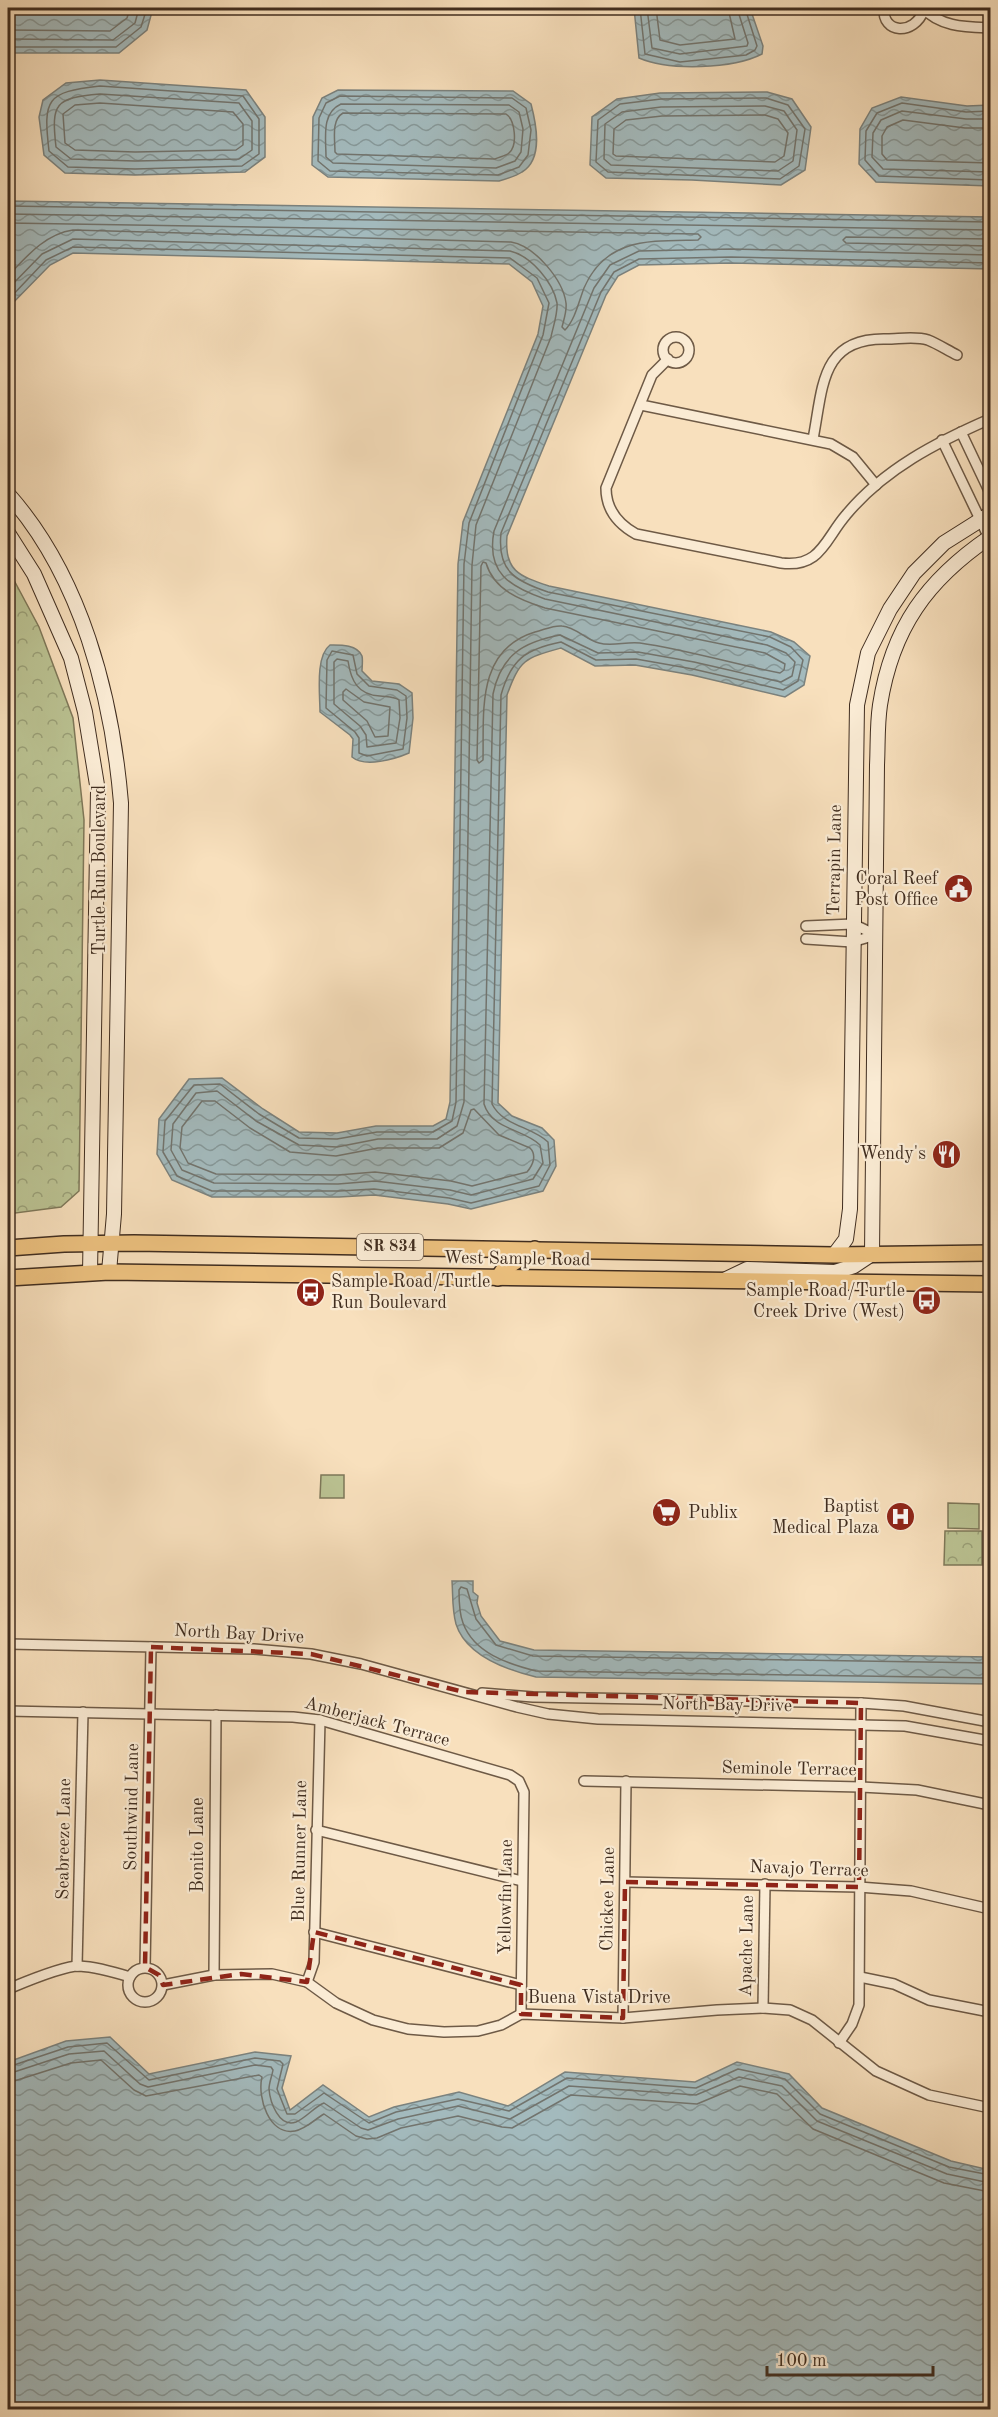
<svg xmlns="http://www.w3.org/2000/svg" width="998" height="2417" font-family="'Old Standard TT',serif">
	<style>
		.grass { fill: #bbc393; stroke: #7e7859; stroke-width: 1.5 }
		.forest { fill: url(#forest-crowns); stroke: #7e7859; stroke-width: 1.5 }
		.water { fill: url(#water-waves); stroke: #7b827e; stroke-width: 1.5 }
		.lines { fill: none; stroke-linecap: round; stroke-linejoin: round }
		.shore { stroke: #72746e; stroke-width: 1.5 }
		.street-casing { stroke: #6e5a46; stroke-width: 12 }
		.secondary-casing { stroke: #402d1f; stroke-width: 16 }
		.primary-casing { stroke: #402d1f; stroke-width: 18 }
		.street { stroke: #faebd4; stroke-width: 9 }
		.secondary { stroke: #faebd4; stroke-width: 14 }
		.primary { stroke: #ecc07e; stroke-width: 15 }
		.marked { fill: none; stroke: #8f2418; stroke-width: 4.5; stroke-dasharray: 12 8; stroke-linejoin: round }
		.labels { text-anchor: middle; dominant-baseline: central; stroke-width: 4.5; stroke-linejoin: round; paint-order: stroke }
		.shield { fill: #faebd4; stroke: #786655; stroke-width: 1.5 }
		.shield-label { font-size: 16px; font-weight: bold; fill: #402d1f }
		.street-label { font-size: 18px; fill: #402d1f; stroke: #faebd4 }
		.poi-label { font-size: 18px; fill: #402d1f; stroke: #faebd4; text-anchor: end }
	</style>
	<defs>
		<pattern id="forest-crowns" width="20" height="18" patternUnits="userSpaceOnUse" patternTransform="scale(1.5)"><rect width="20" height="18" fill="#bbc393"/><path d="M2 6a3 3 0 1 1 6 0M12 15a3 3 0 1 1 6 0" fill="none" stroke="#999f77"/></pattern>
		<pattern id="water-waves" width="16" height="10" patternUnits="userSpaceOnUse" patternTransform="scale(1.5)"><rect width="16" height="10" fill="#a3babd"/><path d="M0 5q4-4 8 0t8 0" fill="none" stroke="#869899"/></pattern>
	</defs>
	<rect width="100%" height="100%" fill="#f8e0bd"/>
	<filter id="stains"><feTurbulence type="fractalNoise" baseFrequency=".00333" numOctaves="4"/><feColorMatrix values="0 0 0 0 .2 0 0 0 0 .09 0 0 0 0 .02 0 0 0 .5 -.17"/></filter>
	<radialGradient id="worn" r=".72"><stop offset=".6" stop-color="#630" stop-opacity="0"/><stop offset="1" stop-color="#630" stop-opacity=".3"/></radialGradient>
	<g class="grass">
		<path d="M321 1475H344V1498H320Z"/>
		<path d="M948 1503 979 1504V1529L948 1528Z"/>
	</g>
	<g class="forest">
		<path d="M8 569 39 627 73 718 84 820 79 1191 61 1207 8 1214Z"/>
		<path d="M945 1531H982V1565H944Z"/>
	</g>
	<g class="water">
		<path d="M8 8H153L147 30 119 53H8Z"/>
		<path d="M634 8H750L763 46 762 54C733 69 669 71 639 58Z"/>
		<path d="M100 80 246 90 265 117V157L245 172 135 175 65 173 44 155 39 117 43 100 66 83Z"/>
		<path d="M338 90 513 91 531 104C536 123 544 159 522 172 516 176 506 179 499 181L328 177 312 165 313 117 322 98Z"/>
		<path d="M767 92 792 99 811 127 805 170 781 185 692 180 606 178 590 165 592 117 617 99 660 93Z"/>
		<path d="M901 97 967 106 990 105V186L876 182 859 164 860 129 872 108Z"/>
		<path d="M8 201 990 217V269L731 263 639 265 618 276 606 295 507 536C504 571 519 576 549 586L771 632 794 642 810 656 804 685 785 697 692 675 635 665 595 666 561 648C525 658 520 659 507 695L498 1103 512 1116 542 1128 554 1140 556 1166 543 1191 471 1209 448 1204 374 1195 339 1197H212L172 1180 157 1154 159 1119 189 1079 222 1078 263 1109 299 1132 337 1133 376 1126H433L446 1119 450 1102 458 564 463 522 538 334 543 306 532 282 509 264 73 253 50 265 8 308Z"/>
		<path d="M330 645C339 645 357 644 362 656 363 660 362 667 362 671L372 681 399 684 412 693 413 718 409 753C395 759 365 768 352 757L353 739 350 735 320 712C320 695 315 656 330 645Z"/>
		<path d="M452 1581H473V1592L478 1596 477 1603 481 1616 500 1641 534 1650 990 1657V1684L536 1677C507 1670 466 1656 456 1624 452 1610 453 1595 452 1581Z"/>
		<path d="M110 2037 149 2074 255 2052 291 2056 282 2088 290 2110 323 2085 369 2117 394 2107 459 2092 508 2106 565 2072 695 2082 737 2062 789 2074 822 2108 951 2161 990 2170V2409H14L8 2390V2062L66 2041Z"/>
	</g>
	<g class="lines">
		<g class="shore">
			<path d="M640 8 645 54 680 62 746 55 755 50 757 46 745 8"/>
			<path d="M647 8 652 48 680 54 747 46 748 43 737 8"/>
			<path d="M656 8 660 40 680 45 735 39 728 8"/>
			<path d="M8 30 110 31 127 18 130 8"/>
			<path d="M8 39 113 40 135 23 139 8"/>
			<path d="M8 47H116L141 27 147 8"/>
			<path d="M100 86 243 96 259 119V154L242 166 135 169 68 167 49 151C43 99 46 92 100 86Z"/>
			<path d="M100 94 239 103 252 121V150L239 159 135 161 71 159 56 147C51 103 55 98 100 94Z"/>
			<path d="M340 96 512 98 526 108 531 130 528 155 519 167 498 175 330 171 318 161 319 118 326 103Z"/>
			<path d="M766 98 788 105 805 129 799 166 780 179 608 172 596 162 598 120 620 104 661 99Z"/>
			<path d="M100 103 233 112 243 124V145L236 150 135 152 75 150 65 143 63 114 75 105Z"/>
			<path d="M341 104 509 105 519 112 523 129 521 152 515 161 496 168 333 163 326 157C326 138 321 113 341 104Z"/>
			<path d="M765 106 784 111 797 130 793 161 778 171 611 165 604 159 605 124 622 112 661 107Z"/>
			<path d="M990 111 966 112 902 103 877 113 866 131 865 160 879 176 990 180"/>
			<path d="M343 113 506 114C515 120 518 145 509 153 506 156 499 157 495 159L337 154 335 152C335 139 331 120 343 113Z"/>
			<path d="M765 115 778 119 788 133 784 156 775 162 616 156 613 154 614 129 626 120 662 116Z"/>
			<path d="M990 119H966L902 111 881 120 873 133 872 157 883 169 990 172"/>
			<path d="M990 128H965L903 120 887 127 882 136V154L887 160 990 163"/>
			<path d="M8 206 990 222"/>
			<path d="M8 214 990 230"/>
			<path d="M8 223 698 234 701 237 698 240C651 241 606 237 584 288 579 301 575 320 565 330L562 327C564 319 567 311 566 303 563 280 535 246 511 242L73 230C45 234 26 257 8 276"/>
			<path d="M990 239 846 237 843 240 846 243 990 246"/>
			<path d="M8 289 42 254 73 239 510 251C531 256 553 282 557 303 558 313 553 327 551 337L476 525 472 565 464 1102 457 1126 437 1139H378L337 1147 299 1145 256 1121 217 1091 196 1093 173 1124 171 1150 182 1170 214 1183 338 1184 375 1181 450 1190 471 1195 533 1179 543 1163 540 1145C524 1129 492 1130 484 1104L493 694C501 655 523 642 560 635L598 653 638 652 694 662 781 682 792 676 795 662 786 653 767 645 545 599C510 587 486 573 494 531L594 288 610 265 639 251 731 249 990 255"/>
			<path d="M8 300 46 260 73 247 510 258 537 278 549 303 543 335 469 523 464 564 456 1102 452 1121 433 1132H377L337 1139 299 1138 259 1114 220 1084 194 1085 165 1121 163 1152 177 1176 212 1191H339L374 1189 449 1198 471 1203 539 1186 550 1165 548 1142C531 1126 503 1126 492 1104L501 695C511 659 526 649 561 642L596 660 636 659 693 669 783 690 798 681 803 660 791 647 770 637 548 592C515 581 497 571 501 533L601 292 614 272 639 259 731 257 990 263"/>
			<path d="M483 562 486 563C494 590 520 600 545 608L765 653 785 664 784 670 780 673C733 664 688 650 640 643 627 641 612 647 599 643 586 640 576 627 562 626 553 625 544 630 535 632 476 650 484 711 483 760L479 763 477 760 481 566Z"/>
			<path d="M332 651 353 655 357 674 369 686 397 690 406 696 407 718 403 749 367 756 359 753V738L355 732 326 708 327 660Z"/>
			<path d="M337 659 348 661C351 681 358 695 380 696 387 697 393 696 399 700L400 718 396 743 367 747 366 735 360 726 334 704V662Z"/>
			<path d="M346 689 364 702 390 707 388 736 375 737 367 721 343 700V692Z"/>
			<path d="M202 1101H215L250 1128 290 1152 336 1156 378 1148H439L463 1133 471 1110 474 1109 499 1135 530 1148C537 1155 533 1165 527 1172L472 1186 451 1181 375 1172 338 1175 216 1174 188 1163 180 1148 182 1127Z"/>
			<path d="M990 1663 533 1656 496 1645 476 1619 467 1589 461 1587 459 1590C459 1600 459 1613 463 1623 474 1653 508 1664 536 1671L990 1678"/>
			<path d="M8 2067 68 2047 107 2043 149 2080 255 2058 280 2061 283 2064 277 2089 287 2114H295L324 2093 369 2123 396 2112 458 2099 509 2111 567 2078 696 2088 738 2069 785 2079 820 2114 949 2167 990 2175"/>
			<path d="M8 2074 69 2054 104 2051 140 2084 148 2087 255 2065 271 2067 273 2070C272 2076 269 2083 269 2089 270 2102 279 2128 296 2122 306 2118 314 2107 324 2103L361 2128 368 2130 398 2119 458 2106 510 2119 569 2086 696 2095 739 2077 782 2086 817 2121 947 2174 990 2183"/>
			<path d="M8 2083 71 2063 101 2060 134 2090 146 2096 259 2075 262 2077C257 2097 269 2136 295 2131 306 2129 315 2119 324 2114L356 2136 367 2139 377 2138 401 2128 458 2116 502 2127 512 2128 571 2095 697 2104 740 2086 777 2094 813 2129 944 2183 990 2192"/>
		</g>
		<defs>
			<g id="street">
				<path d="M884 8C882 34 914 36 924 10"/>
				<path d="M923 8C940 27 966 27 990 28"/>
				<circle cx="676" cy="350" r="13"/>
				<path d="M668 359 652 375 606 488C606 510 618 524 636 534L781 563C821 568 825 539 846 515 884 469 937 442 990 419"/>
				<path d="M641 405 831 444 853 457 876 485"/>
				<path d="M961 432 990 493"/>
				<path d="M813 439C823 388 820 337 887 339 899 339 916 336 928 340 938 344 947 350 957 355"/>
				<path d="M942 440 989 538"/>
				<path d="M806 926 853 924 876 935"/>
				<path d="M806 939 852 942 876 935"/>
				<path d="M8 1644 254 1649 311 1654 361 1664 517 1707 548 1714 598 1719 905 1726 990 1741"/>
				<path d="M482 1693 533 1697 861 1703 904 1706 990 1722"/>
				<path d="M8 1711 293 1717 320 1720 510 1775 519 1781 524 1792 521 2014"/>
				<path d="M584 1781 861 1787 917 1790 990 1805"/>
				<path d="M316 1830 522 1881"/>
				<path d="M625 1882 859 1887 911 1891 990 1909"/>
				<path d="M314 1932 521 1985"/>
				<path d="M77 1966 83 1712"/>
				<path d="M145 1967 151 1647"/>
				<circle cx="145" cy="1985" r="17"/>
				<path d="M214 1975 216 1715"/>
				<path d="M860 1977 894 1984 929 2000 990 2012"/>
				<path d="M307 1982 314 1962 320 1720"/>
				<path d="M163 1985 214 1975 272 1974 307 1982 336 2003 373 2020 408 2029 444 2032 478 2031 501 2025 521 2014 623 2018 717 2010 763 2008 790 2010 812 2020 876 2071 929 2095 990 2108"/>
				<path d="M8 1989C25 1982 62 1966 79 1966 97 1967 114 1972 130 1977"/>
				<path d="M763 2008 765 1884"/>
				<path d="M623 2018 626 1781"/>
				<path d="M839 2043 852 2024 859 2005 861 1703"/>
			</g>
			<g id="secondary">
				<path d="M8 494C81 576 112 695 121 803L114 1214 109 1272"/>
				<path d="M8 533 34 574 71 658 85 712 98 791 90 1273"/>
				<path d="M834 1255 846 1239 850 1209 857 705 868 653 890 609 914 573 944 543 990 514"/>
				<path d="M724 1280 747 1269 835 1272 854 1266 872 1254 877 765C878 745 877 725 880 705 892 628 927 580 990 537"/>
			</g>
			<g id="primary">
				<path d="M8 1248 64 1244 134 1243 834 1255 990 1253"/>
				<path d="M8 1278 109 1272 990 1284"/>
				<path d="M498 1278 504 1269 535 1249"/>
			</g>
		</defs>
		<use href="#street" class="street-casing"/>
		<use href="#secondary" class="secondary-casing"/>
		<use href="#primary" class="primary-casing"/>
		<use href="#street" class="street"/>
		<use href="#secondary" class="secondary"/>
		<use href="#primary" class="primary"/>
	</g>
	<path class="marked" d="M151 1647 311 1654 464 1692 861 1703 859 1887 625 1882 623 2018 521 2014V1985L314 1932 307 1982 241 1974 163 1985 159 1975 145 1967Z"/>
	<defs>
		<symbol id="civic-disc" viewBox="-11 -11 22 22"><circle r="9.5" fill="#8f2418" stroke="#faebd4"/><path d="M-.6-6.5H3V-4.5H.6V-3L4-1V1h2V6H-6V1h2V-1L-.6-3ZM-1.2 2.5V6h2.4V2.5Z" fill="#fff"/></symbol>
		<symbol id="restaurant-disc" viewBox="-11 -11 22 22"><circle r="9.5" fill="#8f2418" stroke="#faebd4"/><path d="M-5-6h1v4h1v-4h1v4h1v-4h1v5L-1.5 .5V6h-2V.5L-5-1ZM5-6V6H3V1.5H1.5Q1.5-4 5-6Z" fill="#fff"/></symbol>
		<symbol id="bus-disc" viewBox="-11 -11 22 22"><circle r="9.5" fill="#8f2418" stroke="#faebd4"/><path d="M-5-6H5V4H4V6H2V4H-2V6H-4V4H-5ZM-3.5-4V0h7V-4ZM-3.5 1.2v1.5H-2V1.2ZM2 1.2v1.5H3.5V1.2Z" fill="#fff"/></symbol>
		<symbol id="supermarket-disc" viewBox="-11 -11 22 22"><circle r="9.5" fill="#8f2418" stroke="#faebd4"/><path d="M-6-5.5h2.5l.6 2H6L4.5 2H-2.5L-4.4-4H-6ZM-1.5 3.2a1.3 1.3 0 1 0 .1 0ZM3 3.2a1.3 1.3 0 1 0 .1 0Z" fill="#fff"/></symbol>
		<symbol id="hospital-disc" viewBox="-11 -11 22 22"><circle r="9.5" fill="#8f2418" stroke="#faebd4"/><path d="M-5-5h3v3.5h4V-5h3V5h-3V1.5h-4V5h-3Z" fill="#fff"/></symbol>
	</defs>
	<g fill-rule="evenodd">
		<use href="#civic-disc" x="942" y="872" width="33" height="33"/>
		<use href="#restaurant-disc" x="930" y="1138" width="33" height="33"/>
		<use href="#bus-disc" x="294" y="1276" width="33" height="33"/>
		<use href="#bus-disc" x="910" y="1284" width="33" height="33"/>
		<use href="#supermarket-disc" x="650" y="1496" width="33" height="33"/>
		<use href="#hospital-disc" x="884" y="1500" width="33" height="33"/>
	</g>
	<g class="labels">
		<rect class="shield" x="357" y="1234" width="66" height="26" rx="4.5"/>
		<g class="shield-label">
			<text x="390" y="1247">SR 834</text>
		</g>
		<g class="street-label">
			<text transform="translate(835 860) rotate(-89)">Terrapin Lane</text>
			<text transform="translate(100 870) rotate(-90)">Turtle Run Boulevard</text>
			<text transform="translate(517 1259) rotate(1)">West Sample Road</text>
			<text transform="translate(239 1634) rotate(3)">North Bay Drive</text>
			<text transform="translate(727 1705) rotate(1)">North Bay Drive</text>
			<text transform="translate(377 1722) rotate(15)">Amberjack Terrace</text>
			<text transform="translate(789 1769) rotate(1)">Seminole Terrace</text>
			<text transform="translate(132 1807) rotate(-89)">Southwind Lane</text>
			<text transform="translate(64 1839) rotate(-89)">Seabreeze Lane</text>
			<text transform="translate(198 1845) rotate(-90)">Bonito Lane</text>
			<text transform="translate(300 1851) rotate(-89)">Blue Runner Lane</text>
			<text transform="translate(809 1869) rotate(2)">Navajo Terrace</text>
			<text transform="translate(506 1897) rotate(-89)">Yellowfin Lane</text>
			<text transform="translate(608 1899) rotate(-89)">Chickee Lane</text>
			<text transform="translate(747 1946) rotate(-89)">Apache Lane</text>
			<text x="599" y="1998">Buena Vista Drive</text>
		</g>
		<g class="poi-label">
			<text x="938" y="879">Coral Reef<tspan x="938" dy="21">Post Office</tspan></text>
			<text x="926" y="1154">Wendy's</text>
			<text x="331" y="1282" text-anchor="start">Sample Road/Turtle<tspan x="331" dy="21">Run Boulevard</tspan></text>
			<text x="905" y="1291">Sample Road/Turtle<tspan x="905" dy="21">Creek Drive (West)</tspan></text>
			<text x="879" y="1507">Baptist<tspan x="879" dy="21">Medical Plaza</tspan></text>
			<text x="688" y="1513" text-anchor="start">Publix</text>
		</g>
	</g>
	<rect width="998" height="2417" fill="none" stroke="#f8e0bd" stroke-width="30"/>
	<rect x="9" y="9" width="980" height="2399" fill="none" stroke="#402d1f" stroke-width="3"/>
	<rect x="15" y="15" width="968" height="2387" fill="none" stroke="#402d1f" stroke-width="1.5"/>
	<path d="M767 2366v9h166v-9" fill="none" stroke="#402d1f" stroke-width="3"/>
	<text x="776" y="2366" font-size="18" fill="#402d1f" stroke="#faebd4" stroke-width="4.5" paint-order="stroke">100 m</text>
	<rect width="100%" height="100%" filter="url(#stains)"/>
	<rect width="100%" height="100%" fill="url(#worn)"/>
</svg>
